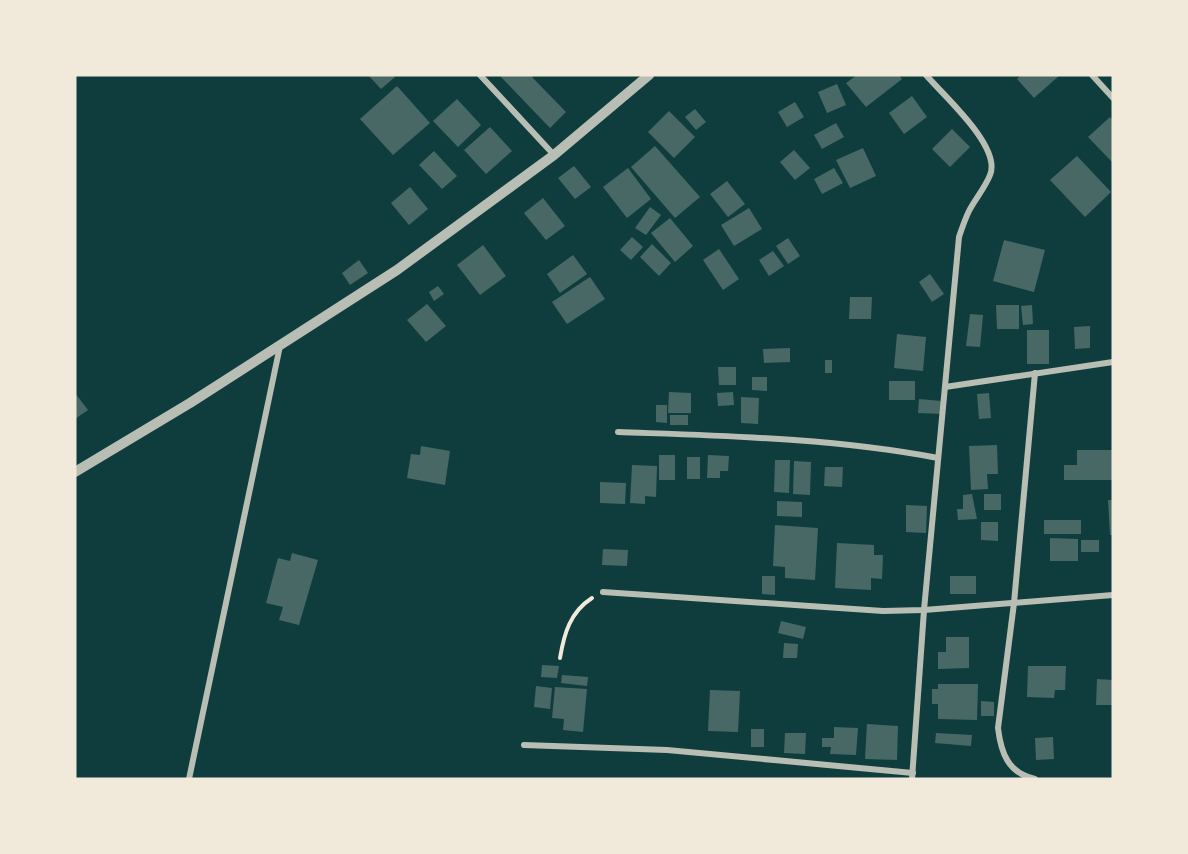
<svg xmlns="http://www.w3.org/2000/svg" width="1188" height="854" font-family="Cabin,sans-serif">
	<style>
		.building { fill: #486865 }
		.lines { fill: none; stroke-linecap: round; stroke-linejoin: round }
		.path { stroke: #f1e9da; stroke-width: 4 }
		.minor { stroke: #b8beb3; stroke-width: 6 }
		.tertiary { stroke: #b8beb3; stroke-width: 10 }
	</style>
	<rect width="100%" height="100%" fill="#0f3d3e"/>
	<g class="building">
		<path d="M368 75H393L395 77 381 89Z"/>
		<path d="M502 75H535L532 77 566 112 550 128 501 77Z"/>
		<path d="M857 75H899L902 79 866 107 846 83Z"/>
		<path d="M1021 75H1060L1034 98 1017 79Z"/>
		<path d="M837 84 846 105 827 113 818 92Z"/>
		<path d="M397 86 430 123 393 155 360 119Z"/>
		<path d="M912 96 927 117 904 134 889 113Z"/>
		<path d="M457 99 481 125 458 147 433 121Z"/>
		<path d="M795 102 804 117 787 127 778 112Z"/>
		<path d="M695 109 706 122 696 130 685 117Z"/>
		<path d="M669 111 695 137 674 158 648 132Z"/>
		<path d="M1110 117 1113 121 1112 162 1088 137Z"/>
		<path d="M836 123 844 137 822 149 814 135Z"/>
		<path d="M490 127 512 151 486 174 464 150Z"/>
		<path d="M952 129 970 147 950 167 932 149Z"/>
		<path d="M655 146 700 197 675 218 631 167Z"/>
		<path d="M863 148 876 176 850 188 836 160Z"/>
		<path d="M794 150 810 168 795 180 780 162Z"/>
		<path d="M434 151 457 176 442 189 419 165Z"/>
		<path d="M1077 156 1111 192 1085 217 1050 180Z"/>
		<path d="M574 166 591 187 575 199 558 178Z"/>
		<path d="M628 168 651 199 627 218 603 187Z"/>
		<path d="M834 168 843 183 822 194 814 179Z"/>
		<path d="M727 181 745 204 728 217 710 194Z"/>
		<path d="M410 187 428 209 409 225 391 203Z"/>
		<path d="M543 198 565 226 546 240 524 213Z"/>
		<path d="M650 207 661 215 646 235 635 228Z"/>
		<path d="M749 208 762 229 734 246 721 225Z"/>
		<path d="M670 218 693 246 675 262 651 233Z"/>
		<path d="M632 237 643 247 631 260 620 250Z"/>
		<path d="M788 238 800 256 788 264 776 246Z"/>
		<path d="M1004 240 1045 250 1034 292 993 281Z"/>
		<path d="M652 244 671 263 659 276 640 257Z"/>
		<path d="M483 245 506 276 480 295 457 265Z"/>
		<path d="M719 249 739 279 723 290 703 260Z"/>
		<path d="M773 251 784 266 769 276 759 260Z"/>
		<path d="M573 255 587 274 560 293 547 274Z"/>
		<path d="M359 260 368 273 350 285 342 273Z"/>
		<path d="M930 274 944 294 932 302 919 282Z"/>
		<path d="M590 277 605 299 567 324 552 302Z"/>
		<path d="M438 286 444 294 434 301 429 292Z"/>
		<path d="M850 297H872L871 319H849Z"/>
		<path d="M427 304 446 326 426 342 407 320Z"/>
		<path d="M996 305H1019V329H997Z"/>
		<path d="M1032 305 1033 324 1023 325 1021 306Z"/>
		<path d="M970 314 983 315 980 347 966 346Z"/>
		<path d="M1090 326V348L1075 349 1074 327Z"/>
		<rect x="1027" y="330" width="22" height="34"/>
		<path d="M897 334 926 337 923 371 894 368Z"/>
		<path d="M790 348V362L764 363 763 349Z"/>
		<rect x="825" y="360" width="7" height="13"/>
		<path d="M718 367H736V385H719Z"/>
		<path d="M752 377H767V391L752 390Z"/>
		<rect x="889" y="381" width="26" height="19"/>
		<path d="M669 392 691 393V413H668Z"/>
		<path d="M733 392 734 405 718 406 717 393Z"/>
		<path d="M75 393 88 410 75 419Z"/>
		<path d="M989 393 991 418 979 419 977 394Z"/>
		<path d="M741 397 759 398 758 424 741 423Z"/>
		<path d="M919 399 942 401V414L918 413Z"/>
		<path d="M656 405H667V423L656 422Z"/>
		<rect x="670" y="415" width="18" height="10"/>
		<path d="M997 445 998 474H987L988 489 971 490 969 446Z"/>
		<path d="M421 446 450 451 445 485 407 478 411 454 420 455Z"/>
		<path d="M1077 450H1113V480H1064V465H1077Z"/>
		<rect x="659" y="455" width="16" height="25"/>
		<path d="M708 455 729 456 728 471H720V478H707Z"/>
		<rect x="687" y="457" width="13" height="22"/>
		<path d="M775 460H790L789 493 774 492Z"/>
		<path d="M794 461 811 462 810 495 793 494Z"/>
		<path d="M632 465 657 466 656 497 645 496V504L630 503Z"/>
		<path d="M825 467H843L842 487 824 486Z"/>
		<path d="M600 482 626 483 625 504 600 503Z"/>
		<path d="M972 494 977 519 958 520 957 509H963V495Z"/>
		<rect x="984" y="494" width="17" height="16"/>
		<path d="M1108 500H1113V535H1110Z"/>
		<path d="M777 501 802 502V517L777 516Z"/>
		<path d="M906 505 927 506 926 533 906 532Z"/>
		<rect x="1044" y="520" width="37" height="14"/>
		<path d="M981 522H998V541L981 540Z"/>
		<path d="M775 525 818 528 815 580 785 578V567L773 566Z"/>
		<path d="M1050 538 1078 539V561H1050Z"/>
		<rect x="1081" y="540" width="18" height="12"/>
		<path d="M837 543 874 545V555H883L882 579 871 578V590L835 588Z"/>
		<path d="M603 549 628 550 627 566 602 565Z"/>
		<path d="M292 553 318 560 299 625 279 620 283 607 266 603 278 558 290 561Z"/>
		<path d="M762 576H775V595L762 594Z"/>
		<rect x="950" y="576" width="26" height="18"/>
		<path d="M781 621 806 627 803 639 778 633Z"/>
		<path d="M946 637H969V668L938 669V652H946Z"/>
		<path d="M784 643 798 644 797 658H783Z"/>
		<path d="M542 665 559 666 557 678 541 677Z"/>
		<path d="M1028 666H1066L1065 690H1055L1054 698 1027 697Z"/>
		<path d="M562 675 588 677 587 686 561 683Z"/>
		<path d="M1097 679 1113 680V705H1096Z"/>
		<path d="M938 684H978L977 720 938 719V704H932V689H938Z"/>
		<path d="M536 686 552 688 550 709 534 707Z"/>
		<path d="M555 687 587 689 583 732 563 730 564 719 552 718Z"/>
		<path d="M710 690 740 691 738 732 708 731Z"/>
		<path d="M981 701 994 702V716H981Z"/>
		<path d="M867 724 898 726 897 760 865 759Z"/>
		<path d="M834 727 858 728 856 755 830 754 831 747H822V738H834Z"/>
		<rect x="751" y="729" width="13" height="18"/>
		<path d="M785 733H806L805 754 784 753Z"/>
		<path d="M936 733 972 735 971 746 935 743Z"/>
		<path d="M1053 737 1054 759 1036 760 1035 738Z"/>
	</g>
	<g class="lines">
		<path class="path" d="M560 658C564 634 570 612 592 598"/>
		<g class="minor">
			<path d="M480 75 554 155"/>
			<path d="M1092 75 1113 98"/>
			<path d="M1035 373 1014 603 998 728C1001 753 1008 773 1035 779"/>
			<path d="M945 387 1113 362"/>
			<path d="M618 432C726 436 832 438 938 458"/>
			<path d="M603 592 883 611 924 610 1113 595"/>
			<path d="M524 745 667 750 913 773"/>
			<path d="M189 779 280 346"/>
			<path d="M912 779 924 610 959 237C962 228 965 219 969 211 975 199 985 188 990 175 1002 147 944 96 926 75"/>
		</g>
		<path class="tertiary" d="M75 472 190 403 397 270 554 155 649 75"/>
	</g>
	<rect width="1188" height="854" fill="none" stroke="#f1e9da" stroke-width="153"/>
</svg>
